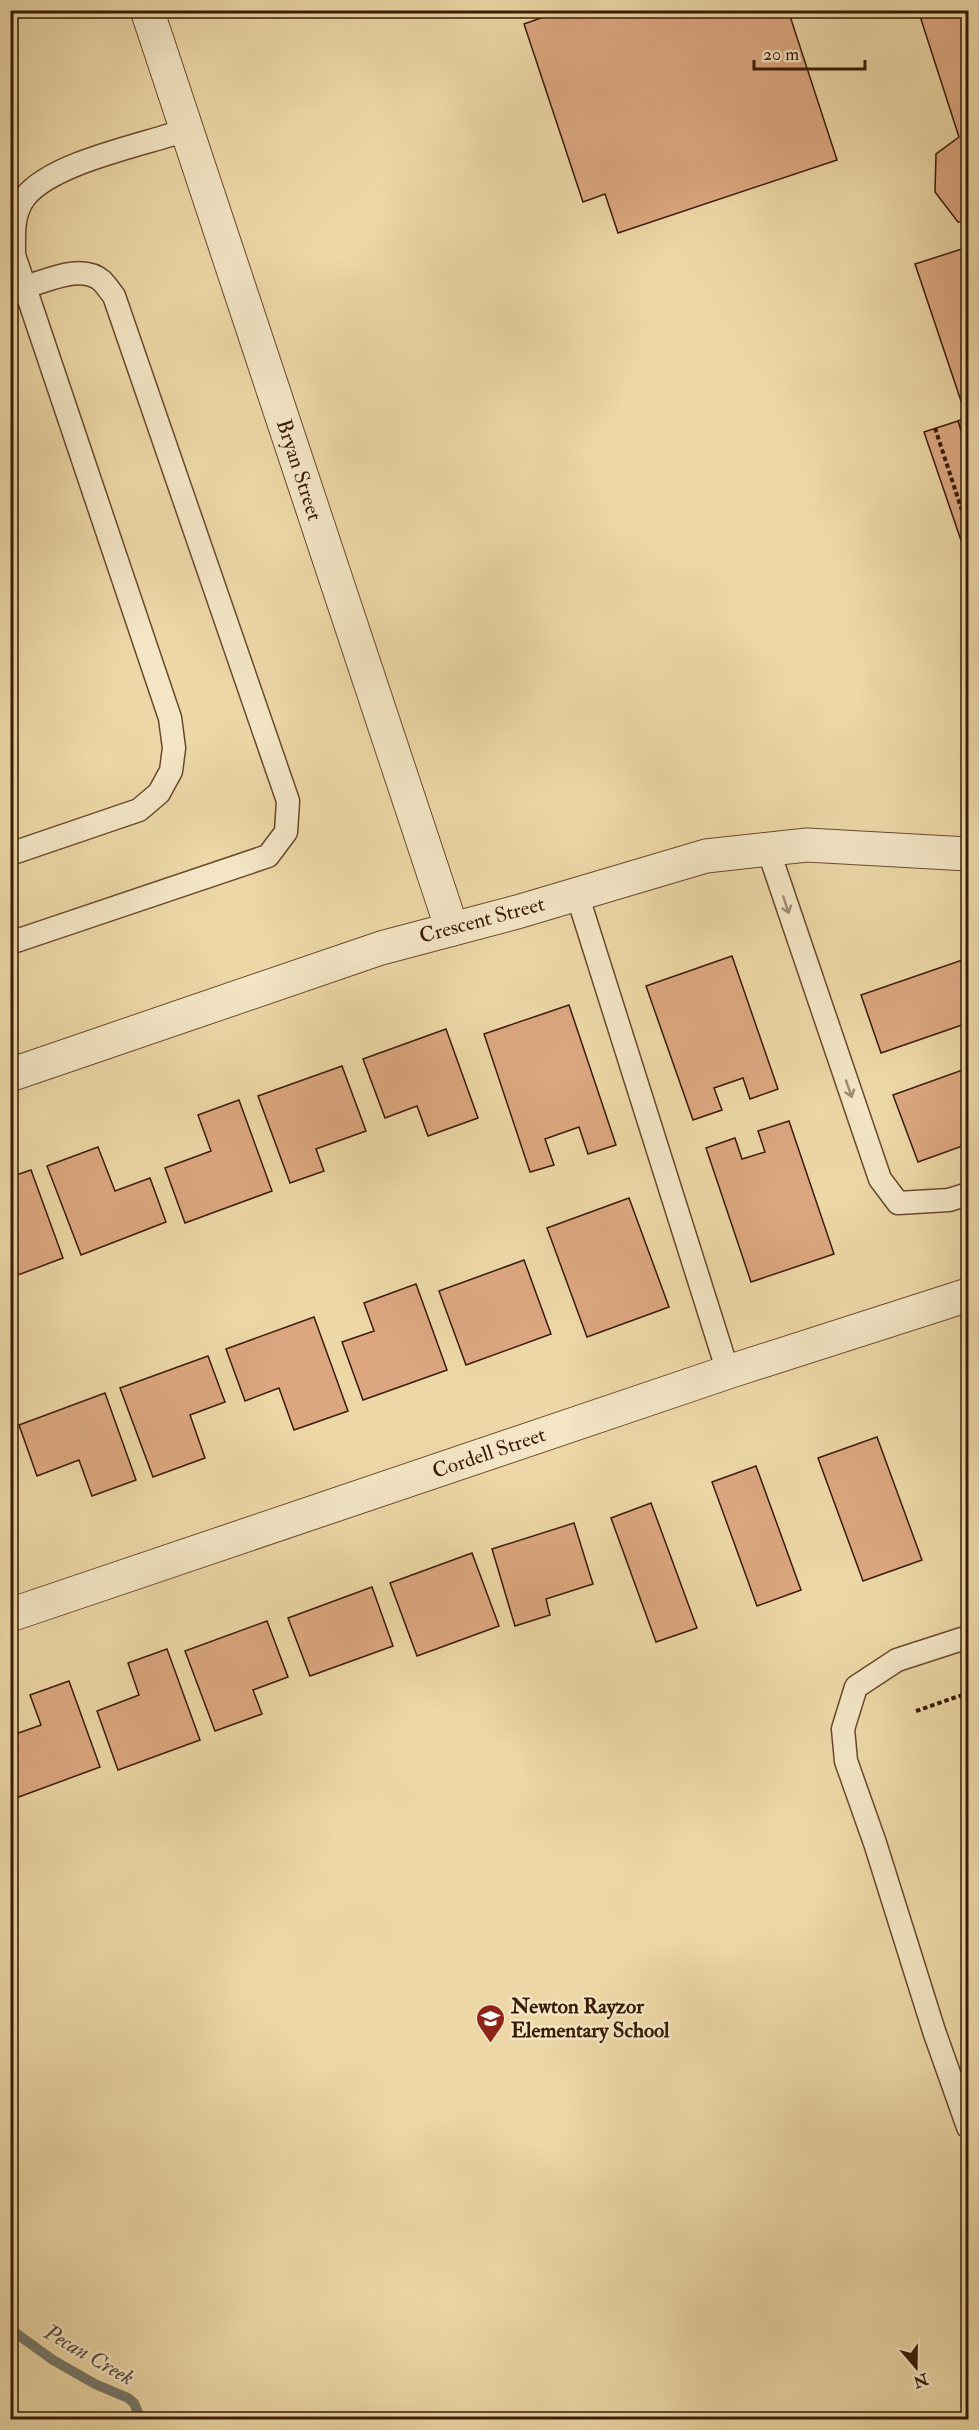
<svg xmlns="http://www.w3.org/2000/svg" width="979" height="2430" font-family="'IM FELL Double Pica',serif">
	<style>
		.lines { fill: none; stroke-linecap: round; stroke-linejoin: round }
		.stream { stroke: #74796a; stroke-width: 10 }
		.building { fill: #dca780; stroke: #3a1b05; stroke-width: 1.5 }
		.lane-casing { stroke: #674a2d; stroke-width: 25 }
		.street-casing { stroke: #674a2d; stroke-width: 35 }
		.path { stroke: #3a1b05; stroke-width: 4; stroke-dasharray: 4.5 3; stroke-linecap: butt }
		.lane { stroke: #f3e5c5; stroke-width: 22 }
		.street { stroke: #f3e5c5; stroke-width: 33 }
		.oneway { stroke: #a08a6f }
		.labels { text-anchor: middle; dominant-baseline: central; stroke-width: 5; stroke-linejoin: round; paint-order: stroke }
		.street-label { font-size: 21px; fill: #3a1b05; stroke: #f3e5c5 }
		.poi-label { font-size: 21px; font-weight: bold; fill: #3a1b05; stroke: #f3e5c5; text-anchor: start }
		.water-label { font-size: 22px; font-style: italic; fill: #574a38; stroke: #f3e5c5 }
	</style>
	<rect width="100%" height="100%" fill="#edd7a6"/>
	<filter id="stains"><feTurbulence type="fractalNoise" baseFrequency=".00333" numOctaves="4"/><feColorMatrix values="0 0 0 0 .2 0 0 0 0 .09 0 0 0 0 .02 0 0 0 .5 -.17"/></filter>
	<radialGradient id="worn" r=".72"><stop offset=".6" stop-color="#630" stop-opacity="0"/><stop offset="1" stop-color="#630" stop-opacity=".3"/></radialGradient>
	<g class="lines">
		<path class="stream" d="M10 2329 53 2360 95 2384 128 2398 134 2403 141 2420"/>
	</g>
	<g class="building">
		<path d="M563 10H788L837 160 618 233 605 194 583 202 524 24Z"/>
		<path d="M918 10H968V222H958L935 192 936 154 959 137Z"/>
		<path d="M968 247V407L962 404 915 264Z"/>
		<path d="M968 417V453L958 421Z"/>
		<path d="M958 421 968 453V551L965 552 924 432Z"/>
		<path d="M732 956 778 1089 750 1099 743 1078 714 1088 722 1110 693 1120 646 986Z"/>
		<path d="M968 958V1044L962 1025 881 1053 861 995Z"/>
		<path d="M569 1005 616 1145 588 1154 579 1127 545 1139 554 1165 530 1172 484 1034Z"/>
		<path d="M446 1029 478 1118 428 1136 417 1106 385 1118 363 1059Z"/>
		<path d="M342 1066 366 1131 316 1149 324 1171 290 1183 258 1096Z"/>
		<path d="M968 1068V1144L918 1162 893 1095Z"/>
		<path d="M239 1100 272 1191 185 1223 165 1168 211 1151 198 1115Z"/>
		<path d="M789 1121 834 1254 751 1282 706 1148 735 1138 742 1159 765 1152 758 1131Z"/>
		<path d="M98 1147 115 1191 150 1178 166 1222 81 1255 47 1166Z"/>
		<path d="M31 1170 63 1258 10 1278V1177Z"/>
		<path d="M629 1198 669 1307 587 1337 547 1228Z"/>
		<path d="M524 1260 551 1334 466 1365 439 1291Z"/>
		<path d="M416 1284 447 1370 363 1400 342 1342 374 1331 364 1303Z"/>
		<path d="M314 1317 348 1411 294 1430 279 1388 245 1401 226 1349Z"/>
		<path d="M208 1356 225 1402 190 1415 205 1458 153 1477 120 1388Z"/>
		<path d="M105 1393 136 1480 92 1496 79 1460 37 1476 19 1425Z"/>
		<path d="M877 1437 922 1560 863 1581 818 1458Z"/>
		<path d="M10 1455 17 1474 10 1476Z"/>
		<path d="M756 1466 801 1590 757 1606 712 1482Z"/>
		<path d="M651 1503 697 1628 656 1642 611 1518Z"/>
		<path d="M574 1523 593 1584 546 1599 550 1615 515 1626 492 1549Z"/>
		<path d="M472 1553 499 1626 417 1656 390 1583Z"/>
		<path d="M372 1587 393 1646 310 1676 288 1618Z"/>
		<path d="M267 1621 288 1677 253 1690 262 1714 215 1731 185 1651Z"/>
		<path d="M167 1649 200 1740 118 1770 97 1711 139 1695 128 1663Z"/>
		<path d="M69 1681 100 1767 16 1798 10 1784V1736L41 1725 30 1695Z"/>
	</g>
	<g class="lines">
		<defs>
			<g id="lane">
				<path d="M768 849 880 1179 898 1203 949 1200 968 1194"/>
				<path d="M10 854 139 810 159 793 171 771 174 748 170 718 14 255C14 235 12 214 25 197 53 162 143 145 186 130"/>
				<path d="M577 894 728 1372"/>
				<path d="M10 943 268 856 286 832 288 801 114 296C110 291 106 285 102 281 82 263 47 281 25 287"/>
				<path d="M968 1637 897 1660 856 1687 843 1729 846 1761 875 1843 934 2031 968 2127"/>
			</g>
			<g id="street">
				<path d="M147 10 452 929"/>
				<path d="M10 1075 381 948 517 912 706 856 807 845 968 854"/>
				<path d="M10 1615 728 1372 968 1295"/>
			</g>
		</defs>
		<use href="#lane" class="lane-casing"/>
		<use href="#street" class="street-casing"/>
		<g class="path">
			<path d="M935 428 968 529"/>
			<path d="M916 1711 968 1693"/>
		</g>
		<use href="#lane" class="lane"/>
		<use href="#street" class="street"/>
	</g>
	<defs><path id="oneway-shaft" d="M-6 0H5M1.5-3L5.5 0L1.5 3" fill="none" stroke-width="1.6" stroke-linecap="round" stroke-linejoin="round" transform="scale(1.5)"/></defs>
	<g class="oneway">
		<use href="#oneway-shaft" transform="translate(786 905) rotate(72)"/>
		<use href="#oneway-shaft" transform="translate(849 1089) rotate(71)"/>
	</g>
	<defs>
		<symbol id="school-pin" viewBox="-11 -11 22 30"><path d="M0 17L-7.5 6A9.5 9.5 0 1 1 7.5 6Z" fill="#8f2418" stroke="#f3e5c5"/><path d="M0-5L7-2L0 1L-7-2ZM-4 1L0 2.5L4 1V4Q0 6-4 4Z" fill="#fff"/></symbol>
	</defs>
	<g fill-rule="evenodd">
		<use href="#school-pin" x="474" y="2002" width="33" height="45"/>
	</g>
	<g class="labels">
		<g class="street-label">
			<text transform="translate(299 470) rotate(72)">Bryan Street</text>
			<text transform="translate(482 920) rotate(-15)">Crescent Street</text>
			<text transform="translate(489 1453) rotate(-19)">Cordell Street</text>
		</g>
		<g class="poi-label">
			<text x="511" y="2006">Newton Rayzor<tspan x="511" dy="24">Elementary School</tspan></text>
		</g>
		<g class="water-label">
			<text transform="translate(89 2355) rotate(30)">Pecan Creek</text>
		</g>
	</g>
	<rect width="979" height="2430" fill="none" stroke="#edd7a6" stroke-width="36"/>
	<rect x="12" y="12" width="955" height="2406" fill="none" stroke="#3a1b05" stroke-width="3"/>
	<rect x="18" y="18" width="943" height="2394" fill="none" stroke="#3a1b05" stroke-width="1.5"/>
	<g transform="translate(916 2367) rotate(160)" stroke="#f3e5c5" stroke-width="4.5" paint-order="stroke">
	<path d="M0-4.5L10 22L0 15L-10 22Z" fill="#3a1b05"/>
	<text y="-9" font-size="16" font-weight="bold" text-anchor="middle" fill="#3a1b05">N</text>
	</g>
	<path d="M754 60v9h111v-9" fill="none" stroke="#3a1b05" stroke-width="3"/>
	<text x="763" y="60" font-size="18" fill="#3a1b05" stroke="#f3e5c5" stroke-width="4.5" paint-order="stroke">20 m</text>
	<rect width="100%" height="100%" filter="url(#stains)"/>
	<rect width="100%" height="100%" fill="url(#worn)"/>
</svg>
